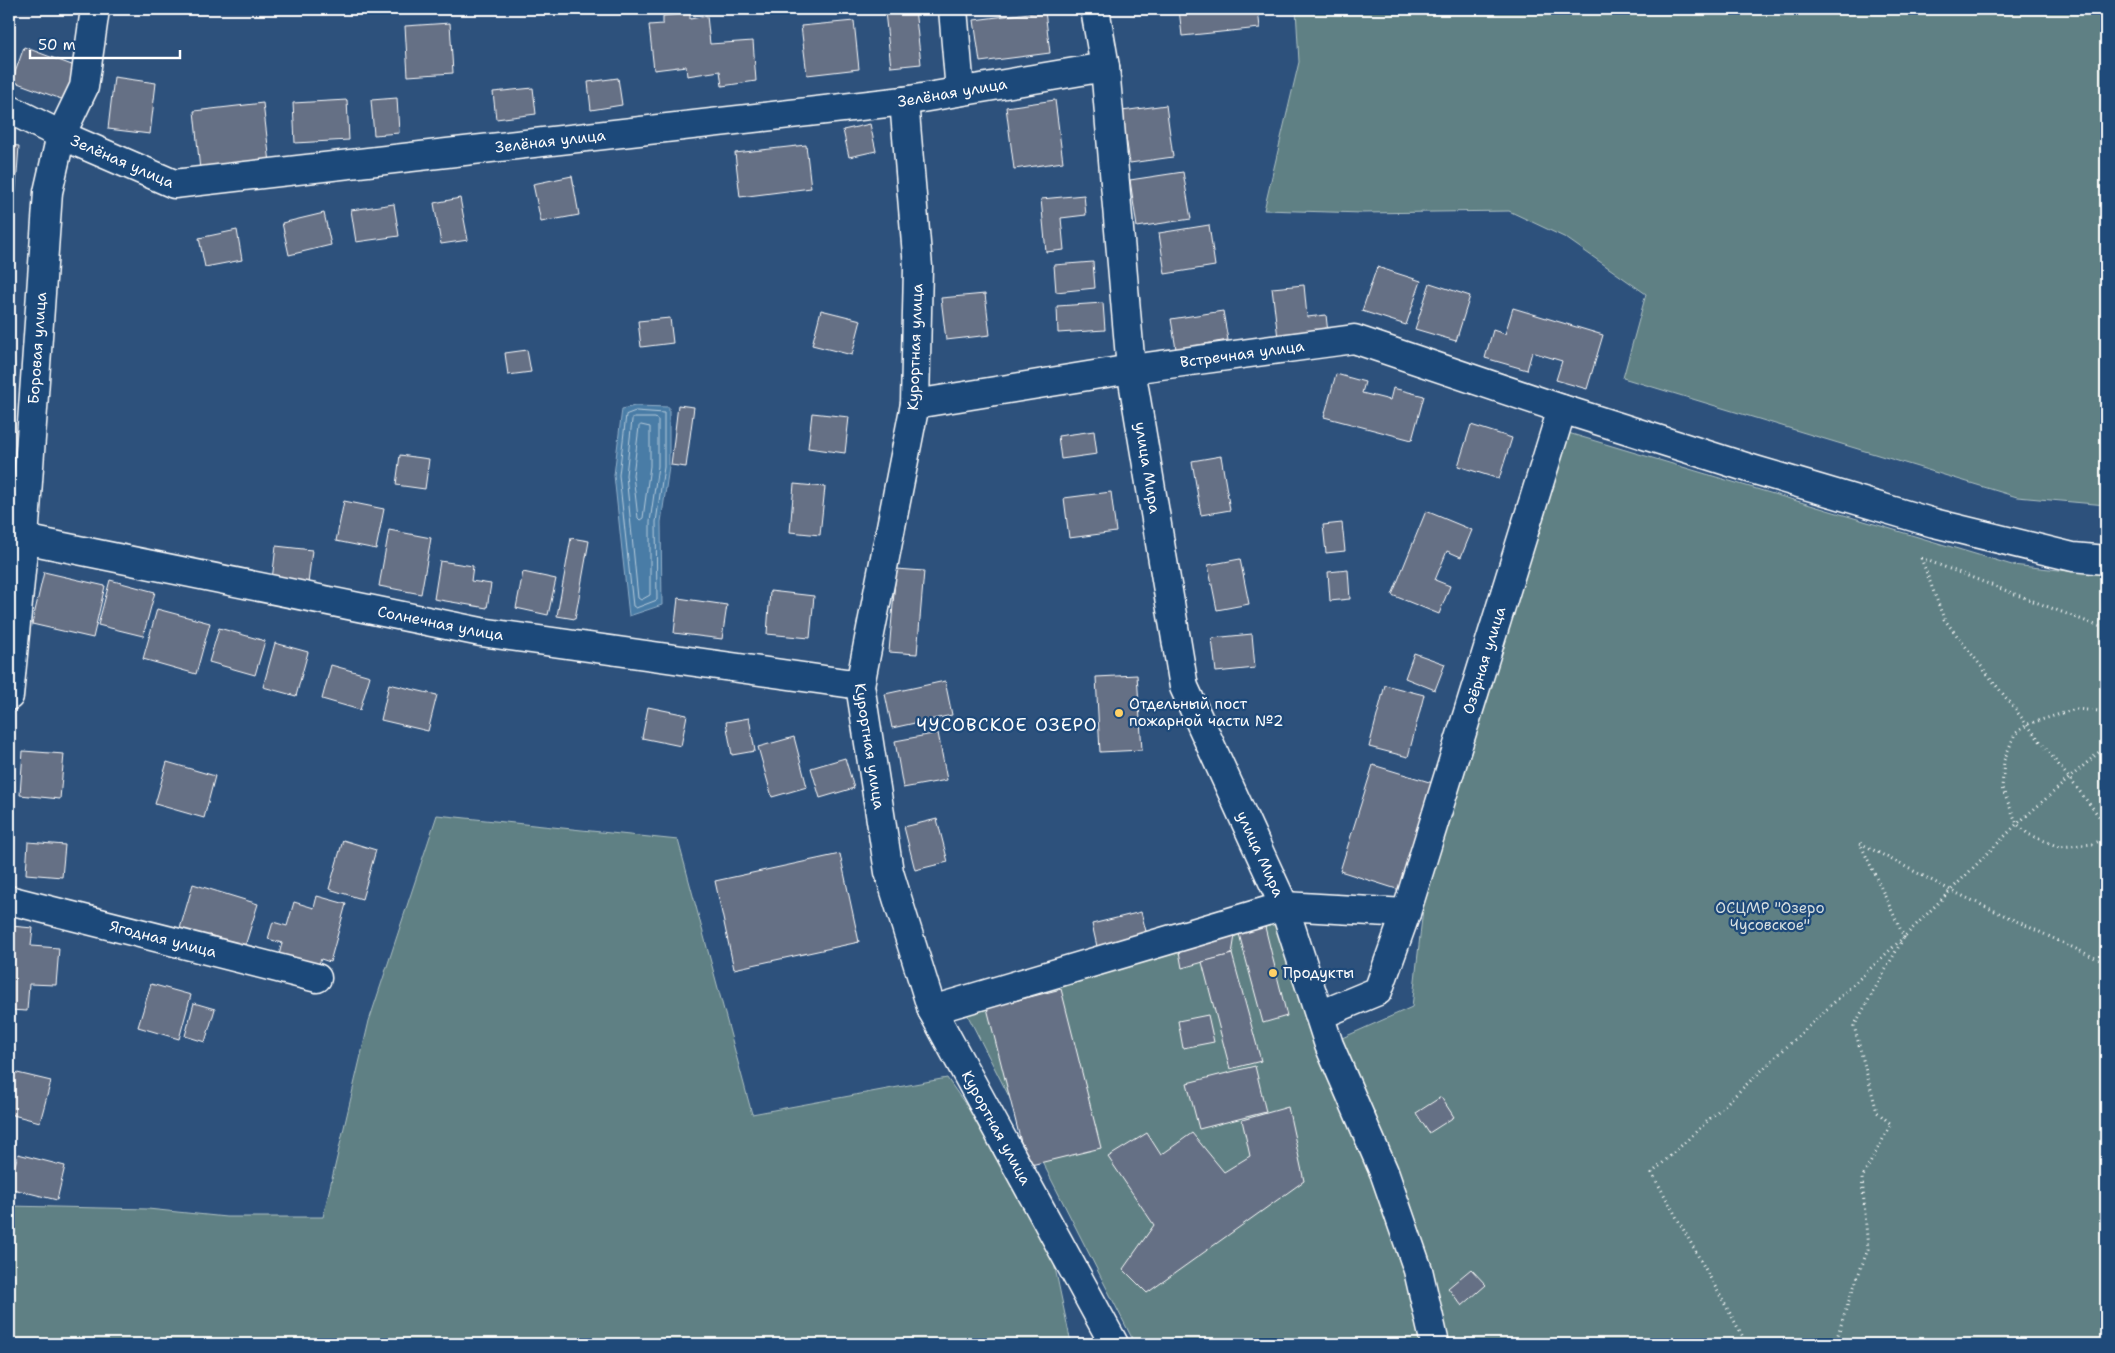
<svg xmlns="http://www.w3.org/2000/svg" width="2115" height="1353" font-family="'Shantell Sans',sans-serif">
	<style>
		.green { fill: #5e8084; stroke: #aec0c2 }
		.water { fill: #497ca6; stroke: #92b0ca }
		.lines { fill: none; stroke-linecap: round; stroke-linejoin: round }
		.shore { stroke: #b6cbdb; stroke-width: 1 }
		.building { fill: #656f85; stroke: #fff }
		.minor-casing { stroke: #fff; stroke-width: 31 }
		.path { stroke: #fff; stroke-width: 3; stroke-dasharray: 1 4; stroke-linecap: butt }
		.minor { stroke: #1f4a7a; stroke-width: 28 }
		.poi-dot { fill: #ffd166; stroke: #1f4a7a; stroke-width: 2 }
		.labels { text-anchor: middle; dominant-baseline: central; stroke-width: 4.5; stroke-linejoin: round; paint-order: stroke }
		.street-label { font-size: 15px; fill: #fff; stroke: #1f4a7a }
		.poi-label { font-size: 15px; fill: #fff; stroke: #1f4a7a; text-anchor: start }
		.park-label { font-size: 15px; fill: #d7dfe0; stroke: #1f4a7a }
		.quarter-label { font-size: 18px; letter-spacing: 1px; fill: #fff; stroke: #1f4a7a }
	</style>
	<rect width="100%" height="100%" fill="#2d517c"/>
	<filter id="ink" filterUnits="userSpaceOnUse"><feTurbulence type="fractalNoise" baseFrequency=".02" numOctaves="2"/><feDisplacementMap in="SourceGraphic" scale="10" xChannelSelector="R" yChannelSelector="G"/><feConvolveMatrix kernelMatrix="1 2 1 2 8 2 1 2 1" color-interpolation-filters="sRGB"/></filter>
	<g filter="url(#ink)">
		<g class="green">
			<path d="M1296 9H2106V505L2017 497 1623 378 1646 294 1566 238 1509 211 1363 213 1264 210 1299 62Z"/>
			<path d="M1565 432 2012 565 2106 575V1344H1135L964 1008 1277 919 1315 1050 1412 1007 1424 900Z"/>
			<path d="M437 815 678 840 752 1114 947 1078 1006 1162 1042 1207 1070 1338 1073 1344H9V1206L148 1209 226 1217H323L369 1021Z"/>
		</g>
		<path class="water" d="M635 406 669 407V467L661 522 662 605 629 616 614 475 622 409Z"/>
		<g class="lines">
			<g class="shore">
				<path d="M636 411 664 413V467L656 522 657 600 636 608 633 606 619 475 626 415Z"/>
				<path d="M634 418H655L658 420V466L650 522V595L641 600 638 598 626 475 632 420Z"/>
				<path d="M641 425 650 427V466L643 518 640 520 638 518 633 475 639 427Z"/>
			</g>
		</g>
		<g class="building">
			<path d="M915 9 921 64 891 67 885 12Z"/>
			<path d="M1179 9H1258L1260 28 1182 36Z"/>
			<path d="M1045 11 1050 53 980 62 974 20Z"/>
			<path d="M690 13V19L707 16 710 44 753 41 756 81 722 86 720 71 687 76 686 66 654 70 649 25 663 24V16Z"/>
			<path d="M854 21 859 69 807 75 801 26Z"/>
			<path d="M450 23 453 73 408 76 405 26Z"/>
			<path d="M24 47 77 67 64 100 12 81Z"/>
			<path d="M114 77 156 83 150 134 108 129Z"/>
			<path d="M618 78 622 105 591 110 588 82Z"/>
			<path d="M533 88 536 114 496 119 493 92Z"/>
			<path d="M397 98 399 133 374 135 371 100Z"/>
			<path d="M347 100 349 140 295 143 293 103Z"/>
			<path d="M1055 100 1063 162 1014 169 1006 107Z"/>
			<path d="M263 103 270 163 200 170 194 111Z"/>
			<path d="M1166 105 1173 157 1130 163 1122 111Z"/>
			<path d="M870 124 876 151 849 157 843 130Z"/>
			<path d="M9 145 19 146 14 214H9Z"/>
			<path d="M806 145 811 188 740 197 735 153Z"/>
			<path d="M1183 172 1191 219 1137 227 1130 180Z"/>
			<path d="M572 176 579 215 541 222 533 184Z"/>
			<path d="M1084 195 1086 215 1061 218 1064 250 1046 252 1041 199Z"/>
			<path d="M460 198 468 240 441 244 434 203Z"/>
			<path d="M394 204 399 236 356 242 351 210Z"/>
			<path d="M324 213 331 245 289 255 282 223Z"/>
			<path d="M1209 225 1215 266 1165 274 1159 233Z"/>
			<path d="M237 230 242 260 205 267 199 238Z"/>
			<path d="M9 241H12L9 287Z"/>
			<path d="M1093 262 1095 288 1056 292 1054 265Z"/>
			<path d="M1377 267 1421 281 1406 325 1362 311Z"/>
			<path d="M1430 283 1470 296 1456 341 1415 329Z"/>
			<path d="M1304 285 1307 317 1326 315 1328 333 1278 338 1272 288Z"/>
			<path d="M985 294 990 335 946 340 941 298Z"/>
			<path d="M1103 303 1105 330 1058 333 1057 306Z"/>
			<path d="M1513 308 1603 335 1587 389 1556 380 1562 361 1532 352 1527 370 1485 358 1493 330 1505 334Z"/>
			<path d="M9 310H13L11 347H9Z"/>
			<path d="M821 310 861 320 852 355 812 345Z"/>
			<path d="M1223 311 1228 340 1176 349 1171 319Z"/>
			<path d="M670 318 673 343 641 347 638 321Z"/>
			<path d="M527 350 531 372 508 375 505 353Z"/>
			<path d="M1336 374 1365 382 1362 393 1390 400 1393 388 1424 396 1412 440 1324 417Z"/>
			<path d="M678 405 694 407 686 467 671 465Z"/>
			<path d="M812 413 849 417 845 453 808 448Z"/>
			<path d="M1471 425 1512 438 1499 479 1458 466Z"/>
			<path d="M1094 431 1097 454 1061 459 1058 436Z"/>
			<path d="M400 455 429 459 425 489 396 485Z"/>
			<path d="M1221 456 1230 510 1201 515 1192 461Z"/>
			<path d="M794 484 825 487 820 535 790 532Z"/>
			<path d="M1111 492 1116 532 1069 538 1064 498Z"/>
			<path d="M344 501 384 509 376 549 336 541Z"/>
			<path d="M1426 511 1472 530 1461 557 1447 551 1435 580 1450 586 1439 614 1392 595Z"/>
			<path d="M1342 523 1345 551 1326 553 1323 525Z"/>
			<path d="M389 530 431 538 421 594 379 586Z"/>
			<path d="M571 538 589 541 575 619 557 616Z"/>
			<path d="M276 546 312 550 308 584 272 580Z"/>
			<path d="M1240 559 1249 604 1217 610 1208 565Z"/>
			<path d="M440 561 473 566 471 581 491 584 487 608 434 599Z"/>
			<path d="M896 569 924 571 917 654 889 652Z"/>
			<path d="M1348 570 1350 599 1330 601 1328 572Z"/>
			<path d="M44 572 105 586 93 638 32 624Z"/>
			<path d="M523 572 556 579 548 615 516 608Z"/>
			<path d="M110 580 155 592 143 636 98 625Z"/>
			<path d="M770 591 814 596 810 638 767 634Z"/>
			<path d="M678 598 727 605 722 639 674 633Z"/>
			<path d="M157 609 210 623 196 674 143 659Z"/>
			<path d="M219 628 265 641 255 675 209 662Z"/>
			<path d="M1252 634 1255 668 1216 672 1212 638Z"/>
			<path d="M275 643 308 652 296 696 263 687Z"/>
			<path d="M1414 653 1445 664 1435 690 1405 678Z"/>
			<path d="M331 665 370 676 360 710 322 699Z"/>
			<path d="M1137 675 1142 750 1100 752 1096 677Z"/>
			<path d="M945 681 952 715 892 728 885 694Z"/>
			<path d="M389 684 437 695 428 731 381 720Z"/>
			<path d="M1385 685 1424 695 1408 757 1369 747Z"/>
			<path d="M648 707 687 715 681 746 642 738Z"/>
			<path d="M749 718 755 751 732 755 726 722Z"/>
			<path d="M938 733 947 780 903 788 895 741Z"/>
			<path d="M794 737 807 787 772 797 758 747Z"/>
			<path d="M23 751 64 754 60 799 20 795Z"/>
			<path d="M845 758 854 788 820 798 811 768Z"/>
			<path d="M167 762 215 776 204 818 155 804Z"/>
			<path d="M1373 765 1436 784 1403 891 1340 871Z"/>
			<path d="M937 819 948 862 915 870 904 827Z"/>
			<path d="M343 840 376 850 362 899 329 889Z"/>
			<path d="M28 842 65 845 62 877 26 874Z"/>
			<path d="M840 854 859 942 734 969 715 881Z"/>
			<path d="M193 884 258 904 245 946 209 935 207 941 179 932Z"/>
			<path d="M317 896 346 904 330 962 321 959 318 966 279 955 282 943 268 939 273 922 287 926 294 902 314 908Z"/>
			<path d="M1141 912 1148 939 1098 951 1092 924Z"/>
			<path d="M1264 923 1287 1016 1263 1023 1238 930Z"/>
			<path d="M11 926 33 928 31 946 59 948 56 985 29 984 27 1011 9 1010Z"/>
			<path d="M1236 929 1232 954 1182 968 1178 946Z"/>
			<path d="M1232 954 1261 1061 1230 1069 1202 962Z"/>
			<path d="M151 984 191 995 179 1039 138 1027Z"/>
			<path d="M1061 989 1101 1148 1027 1166 987 1008Z"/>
			<path d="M194 1003 215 1009 205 1042 185 1036Z"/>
			<path d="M1208 1015 1214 1042 1183 1048 1178 1021Z"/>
			<path d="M1255 1066 1266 1112 1199 1129 1187 1083Z"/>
			<path d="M9 1071 51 1081 40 1122 9 1114Z"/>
			<path d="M1441 1097 1454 1117 1429 1133 1416 1113Z"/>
			<path d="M1288 1107 1304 1181 1147 1293 1123 1269 1154 1225 1108 1157 1147 1133 1161 1155 1192 1133 1224 1172 1250 1156 1242 1120Z"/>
			<path d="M18 1154 65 1166 57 1200 9 1188Z"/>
			<path d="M1471 1269 1486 1285 1462 1306 1448 1288Z"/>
		</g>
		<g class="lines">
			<defs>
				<g id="minor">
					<path d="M953 9 960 91"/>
					<path id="s1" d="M1095 9 1105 67 1131 369 1184 687 1284 906 1329 1045 1384 1172 1418 1270 1435 1344"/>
					<path id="s2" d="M904 101 918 267 915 404 860 685 889 872 932 1010 1114 1344"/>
					<path id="s3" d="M9 109 61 135 174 184 904 101 1105 67"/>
					<path id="s4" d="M915 404 1131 369 1354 339 1562 409 1755 470 1934 523 2073 557 2106 560"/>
					<path id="s5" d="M24 539 481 632 860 685"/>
					<path id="s6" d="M9 696 24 539 48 192 61 135 84 87 95 9"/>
					<path id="s7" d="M9 900 317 978"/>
					<path d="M932 1010 1284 906 1406 913"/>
					<path id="s8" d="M1320 1015 1378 991 1406 913 1562 409"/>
				</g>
			</defs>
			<use href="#minor" class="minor-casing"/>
			<g class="path">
				<path d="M1921 558 1944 619 2106 825"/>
				<path d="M1921 558 2106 629"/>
				<path d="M2106 715 2099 711 2076 709 2028 724 2015 734 2004 760 2002 788 2017 824 2028 834 2059 847 2093 844 2106 838"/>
				<path d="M1747 1344 1652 1173 1904 937 1860 843 1952 891 2106 963"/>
				<path d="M1835 1344 1848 1303 1868 1249 1862 1178 1891 1124 1877 1112 1854 1026 1904 937 2017 824 2106 746"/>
			</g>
			<use href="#minor" class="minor"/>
		</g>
	</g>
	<g class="poi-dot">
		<circle cx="1119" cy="713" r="5"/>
		<circle cx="1273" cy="973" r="5"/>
	</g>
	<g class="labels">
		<g class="street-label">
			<text stroke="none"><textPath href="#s3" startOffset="965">Зелёная улица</textPath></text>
			<text stroke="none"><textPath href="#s3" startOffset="560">Зелёная улица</textPath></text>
			<text stroke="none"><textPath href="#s3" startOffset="125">Зелёная улица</textPath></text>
			<text transform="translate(915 347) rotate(-88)">Курортная улица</text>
			<text stroke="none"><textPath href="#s6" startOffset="349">Боровая улица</textPath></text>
			<text stroke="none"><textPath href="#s4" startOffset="331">Встречная улица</textPath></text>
			<text stroke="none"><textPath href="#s1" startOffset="462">улица Мира</textPath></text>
			<text stroke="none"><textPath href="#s5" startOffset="425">Солнечная улица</textPath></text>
			<text stroke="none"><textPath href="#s8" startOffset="410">Озёрная улица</textPath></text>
			<text stroke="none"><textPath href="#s2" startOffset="652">Курортная улица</textPath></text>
			<text stroke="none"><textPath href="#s1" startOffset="868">улица Мира</textPath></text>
			<text stroke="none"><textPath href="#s7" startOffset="159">Ягодная улица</textPath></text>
			<text stroke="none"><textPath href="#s2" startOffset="1058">Курортная улица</textPath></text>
		</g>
		<g class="poi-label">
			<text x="1129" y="704">Отдельный пост<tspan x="1129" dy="17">пожарной части №2</tspan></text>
			<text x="1283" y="973">Продукты</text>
		</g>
		<g class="park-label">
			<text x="1770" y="908">ОСЦМР "Озеро<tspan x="1770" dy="17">Чусовское"</tspan></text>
		</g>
		<g class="quarter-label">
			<text x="1007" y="725">ЧУСОВСКОЕ ОЗЕРО</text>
		</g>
	</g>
	<rect width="2115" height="1353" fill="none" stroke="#1f4a7a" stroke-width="30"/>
	<rect x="15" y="15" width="2085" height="1323" fill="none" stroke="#fff" stroke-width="2" filter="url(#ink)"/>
	<path d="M30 50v8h150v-8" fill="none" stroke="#ffffff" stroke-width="2.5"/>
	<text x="38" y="50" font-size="15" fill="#ffffff" stroke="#1f4a7a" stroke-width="4" paint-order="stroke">50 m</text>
</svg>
